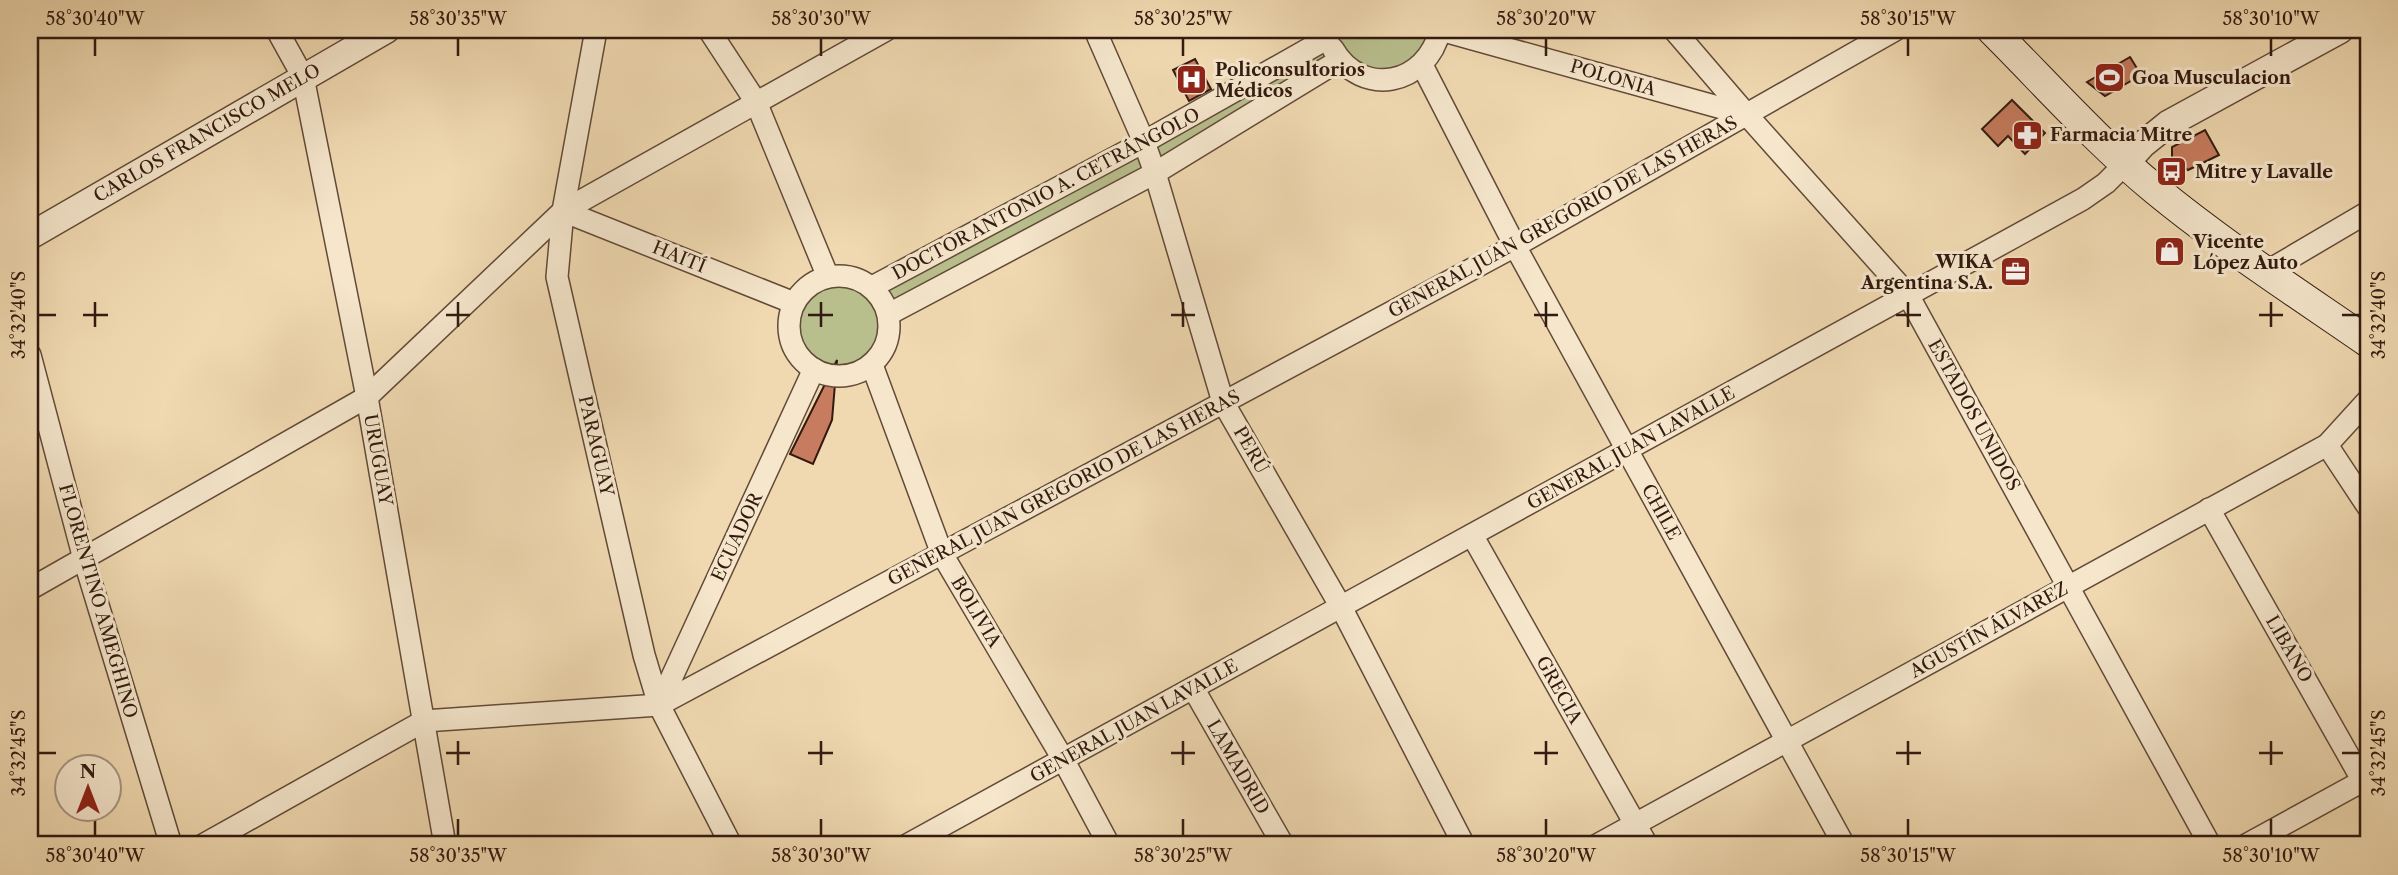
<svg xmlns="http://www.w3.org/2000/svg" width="2398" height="875" font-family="'Libre Caslon Text',serif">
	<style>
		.green { fill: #b8bf8d; stroke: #756c4e; stroke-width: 2 }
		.building { fill: #c77c5f; stroke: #321a10; stroke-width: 2 }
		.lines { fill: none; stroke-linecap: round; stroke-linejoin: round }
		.minor-casing { stroke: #624a38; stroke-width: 24 }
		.tertiary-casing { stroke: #624a38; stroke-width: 29 }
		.secondary-casing { stroke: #321a10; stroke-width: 32 }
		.minor { stroke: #f5e6cc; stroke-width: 21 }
		.tertiary { stroke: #f5e6cc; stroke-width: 26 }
		.secondary { stroke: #f5e6cc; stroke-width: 30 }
		.ticks { fill: none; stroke: #321a10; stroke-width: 2.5 }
		.labels { text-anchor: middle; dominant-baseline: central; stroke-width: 6; stroke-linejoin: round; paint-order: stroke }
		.poi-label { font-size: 18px; font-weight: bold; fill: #321a10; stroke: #f5e6cc; text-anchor: start }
		.street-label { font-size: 18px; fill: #321a10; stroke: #f5e6cc }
		.neatline { fill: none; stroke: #321a10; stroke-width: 2.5 }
		.ticks-label { font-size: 18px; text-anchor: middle; fill: #321a10 }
	</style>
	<rect width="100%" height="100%" fill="#f0d9b1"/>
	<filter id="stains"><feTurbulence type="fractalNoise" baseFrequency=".00286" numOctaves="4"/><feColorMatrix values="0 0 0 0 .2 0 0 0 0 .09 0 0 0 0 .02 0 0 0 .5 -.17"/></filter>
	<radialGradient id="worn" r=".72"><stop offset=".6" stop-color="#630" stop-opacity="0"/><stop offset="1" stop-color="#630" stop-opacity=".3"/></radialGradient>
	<g class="green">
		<path d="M1333 30H1432L1427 46 1405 67 1371 72 1344 57Z"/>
		<path d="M1328 38 1340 60 889 314 872 287Z"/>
		<circle cx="839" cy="325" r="41"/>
	</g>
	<g class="building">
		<path d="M2130 57 2141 75 2105 96 2087 82Z"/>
		<path d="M1195 59 1211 89 1189 101 1173 70Z"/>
		<path d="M2012 100 2045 133 2025 154 2008 136 1998 146 1982 129Z"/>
		<path d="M2205 130 2219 155 2188 170 2172 159V147Z"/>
		<path d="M837 360 832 420 813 464 790 454Z"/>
	</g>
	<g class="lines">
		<defs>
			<g id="minor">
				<path d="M277 30 303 77 367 397 445 845"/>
				<path d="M596 30 563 211 557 277 644 655 659 705 731 845"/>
				<path d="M709 30 756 102 828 277"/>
				<path d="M1095 30 1144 142 1155 173 1223 402 1341 607 1464 845"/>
				<path d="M1440 30 1747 115"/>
				<path d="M1674 30 1747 115 1908 295 2210 845"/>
				<path d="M1333 49C1362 99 1427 85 1440 30"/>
				<path d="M1422 65 1515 246 1844 845"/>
				<path d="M563 211 794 303"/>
				<path d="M2266 272 2368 212"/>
				<circle cx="839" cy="326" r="50"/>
				<path d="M872 287 1144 142 1328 38"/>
				<path d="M889 314 1155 173 1340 60"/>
				<path d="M30 355 84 559 171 845"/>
				<path d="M872 365 942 554 1063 759 1109 845"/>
				<path d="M2327 445 2368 507"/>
				<path d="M2209 509 2368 790"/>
				<path d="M1472 535 1647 845"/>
				<path d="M30 589 367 397 563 211 886 30"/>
				<path d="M1193 688 1283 845"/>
				<path d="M659 705 814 369"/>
				<path d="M203 845 424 721 659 705 1515 246 1895 30"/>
				<path d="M907 845 2083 199 2106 183 2125 164"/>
				<path d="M1597 845 2327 445 2368 400"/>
				<path d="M2246 845 2368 778"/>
			</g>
			<g id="tertiary">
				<path d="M2125 164 2142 145 2168 124 2340 30"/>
				<path d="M30 236 386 30"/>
			</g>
			<path id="secondary" d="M1992 30C2046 84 2097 142 2156 190 2223 245 2297 293 2368 342"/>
		</defs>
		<use href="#minor" class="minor-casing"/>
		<use href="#tertiary" class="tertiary-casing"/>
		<use href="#secondary" class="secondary-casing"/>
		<use href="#minor" class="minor"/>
		<use href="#tertiary" class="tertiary"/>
		<use href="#secondary" class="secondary"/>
	</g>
	<path class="ticks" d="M95 38V56M458 38V56M821 38V56M1183 38V56M1546 38V56M1908 38V56M2271 38V56M95 302V327M458 302V327M821 302V327M1183 302V327M1546 302V327M1908 302V327M2271 302V327M38 315H56M83 315H108M446 315H470M808 315H833M1171 315H1195M1534 315H1558M1896 315H1921M2259 315H2283M2342 315H2360M458 741V765M821 741V765M1183 741V765M1546 741V765M1908 741V765M2271 741V765M38 753H56M446 753H470M808 753H833M1171 753H1195M1534 753H1558M1896 753H1921M2259 753H2283M2342 753H2360M95 819V836M458 819V836M821 819V836M1183 819V836M1546 819V836M1908 819V836M2271 819V836"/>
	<defs>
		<symbol id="stadium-square" viewBox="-11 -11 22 22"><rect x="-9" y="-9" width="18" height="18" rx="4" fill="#8f2418" stroke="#f5e6cc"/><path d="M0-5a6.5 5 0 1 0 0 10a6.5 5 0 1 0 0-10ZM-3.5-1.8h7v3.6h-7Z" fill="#fff"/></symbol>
		<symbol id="hospital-square" viewBox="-11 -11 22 22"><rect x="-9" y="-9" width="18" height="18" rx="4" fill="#8f2418" stroke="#f5e6cc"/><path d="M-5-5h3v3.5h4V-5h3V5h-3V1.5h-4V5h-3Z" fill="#fff"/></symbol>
		<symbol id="pharmacy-square" viewBox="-11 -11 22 22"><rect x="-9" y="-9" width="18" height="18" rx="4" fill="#8f2418" stroke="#f5e6cc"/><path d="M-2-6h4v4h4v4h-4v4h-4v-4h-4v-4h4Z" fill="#fff"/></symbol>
		<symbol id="bus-square" viewBox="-11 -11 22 22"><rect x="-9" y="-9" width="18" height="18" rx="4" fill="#8f2418" stroke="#f5e6cc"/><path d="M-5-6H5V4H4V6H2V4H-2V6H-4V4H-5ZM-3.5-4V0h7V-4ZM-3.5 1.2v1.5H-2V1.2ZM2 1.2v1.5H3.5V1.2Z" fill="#fff"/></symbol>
		<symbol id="shop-square" viewBox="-11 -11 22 22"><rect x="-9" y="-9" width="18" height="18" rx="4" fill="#8f2418" stroke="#f5e6cc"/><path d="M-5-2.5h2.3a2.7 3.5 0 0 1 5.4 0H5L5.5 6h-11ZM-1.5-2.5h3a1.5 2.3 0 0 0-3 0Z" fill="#fff"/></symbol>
		<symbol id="office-square" viewBox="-11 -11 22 22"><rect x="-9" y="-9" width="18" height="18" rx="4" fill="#8f2418" stroke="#f5e6cc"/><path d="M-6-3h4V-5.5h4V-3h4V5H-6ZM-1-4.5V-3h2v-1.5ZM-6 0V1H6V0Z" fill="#fff"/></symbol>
	</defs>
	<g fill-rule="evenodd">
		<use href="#stadium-square" x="2092" y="60" width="35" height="35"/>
		<use href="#hospital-square" x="1174" y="62" width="35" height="35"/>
		<use href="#pharmacy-square" x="2010" y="118" width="35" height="35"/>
		<use href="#bus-square" x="2154" y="154" width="35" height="35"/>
		<use href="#shop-square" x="2152" y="234" width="35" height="35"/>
		<use href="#office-square" x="1998" y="254" width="35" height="35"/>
	</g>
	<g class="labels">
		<g class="poi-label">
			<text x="1215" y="70">Policonsultorios<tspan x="1215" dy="21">Médicos</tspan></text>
			<text x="2132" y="78">Goa Musculacion</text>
			<text x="2050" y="135">Farmacia Mitre</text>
			<text x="2195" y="172">Mitre y Lavalle</text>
			<text x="2193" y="242">Vicente<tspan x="2193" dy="21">López Auto</tspan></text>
			<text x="1993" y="262" text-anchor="end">WIKA<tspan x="1993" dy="21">Argentina S.A.</tspan></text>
		</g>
		<g class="street-label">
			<text transform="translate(1613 78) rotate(16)">POLONIA</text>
			<text transform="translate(207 133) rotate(-30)">CARLOS FRANCISCO MELO</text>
			<text transform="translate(1046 194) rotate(-28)">DOCTOR ANTONIO A. CETRÁNGOLO</text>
			<text transform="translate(1563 217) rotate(-29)">GENERAL JUAN GREGORIO DE LAS HERAS</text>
			<text transform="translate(679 257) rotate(22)">HAITÍ</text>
			<text transform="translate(1974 415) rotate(61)">ESTADOS UNIDOS</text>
			<text transform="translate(596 446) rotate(77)">PARAGUAY</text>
			<text transform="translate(1631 448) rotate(-29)">GENERAL JUAN LAVALLE</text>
			<text transform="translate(1251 450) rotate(60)">PERÚ</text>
			<text transform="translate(378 460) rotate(80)">URUGUAY</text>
			<text transform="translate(1064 488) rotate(-28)">GENERAL JUAN GREGORIO DE LAS HERAS</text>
			<text transform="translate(1661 512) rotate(61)">CHILE</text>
			<text transform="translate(737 537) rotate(-65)">ECUADOR</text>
			<text transform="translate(98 601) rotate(74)">FLORENTINO AMEGHINO</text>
			<text transform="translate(976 612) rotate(59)">BOLIVIA</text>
			<text transform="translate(1989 630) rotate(-29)">AGUSTÍN ÁLVAREZ</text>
			<text transform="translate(2289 649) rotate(60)">LIBANO</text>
			<text transform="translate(1559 690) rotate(61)">GRECIA</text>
			<text transform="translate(1134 721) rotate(-29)">GENERAL JUAN LAVALLE</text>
			<text transform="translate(1238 767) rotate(60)">LAMADRID</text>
		</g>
	</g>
	<rect width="2398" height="875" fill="none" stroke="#f0d9b1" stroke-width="77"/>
	<g transform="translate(88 788)"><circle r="33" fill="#f5e6cc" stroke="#a79481" stroke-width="2"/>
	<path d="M0-5L12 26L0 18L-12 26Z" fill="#8f2418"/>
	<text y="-10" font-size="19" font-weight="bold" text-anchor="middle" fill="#321a10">N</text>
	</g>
	<rect x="38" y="38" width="2322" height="798" class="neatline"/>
	<g class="ticks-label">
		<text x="95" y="25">58°30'40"W</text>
		<text x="458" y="25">58°30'35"W</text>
		<text x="821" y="25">58°30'30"W</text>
		<text x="1183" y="25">58°30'25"W</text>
		<text x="1546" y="25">58°30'20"W</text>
		<text x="1908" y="25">58°30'15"W</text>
		<text x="2271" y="25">58°30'10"W</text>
		<text transform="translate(19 315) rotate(-90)" y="6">34°32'40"S</text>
		<text transform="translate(2379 315) rotate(-90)" y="6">34°32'40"S</text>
		<text transform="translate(19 753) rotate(-90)" y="6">34°32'45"S</text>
		<text transform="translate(2379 753) rotate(-90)" y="6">34°32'45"S</text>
		<text x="95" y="862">58°30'40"W</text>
		<text x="458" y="862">58°30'35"W</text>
		<text x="821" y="862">58°30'30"W</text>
		<text x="1183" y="862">58°30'25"W</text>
		<text x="1546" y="862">58°30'20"W</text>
		<text x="1908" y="862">58°30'15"W</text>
		<text x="2271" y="862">58°30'10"W</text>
	</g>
	<rect width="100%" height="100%" filter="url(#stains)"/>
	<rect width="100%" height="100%" fill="url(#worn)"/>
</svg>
